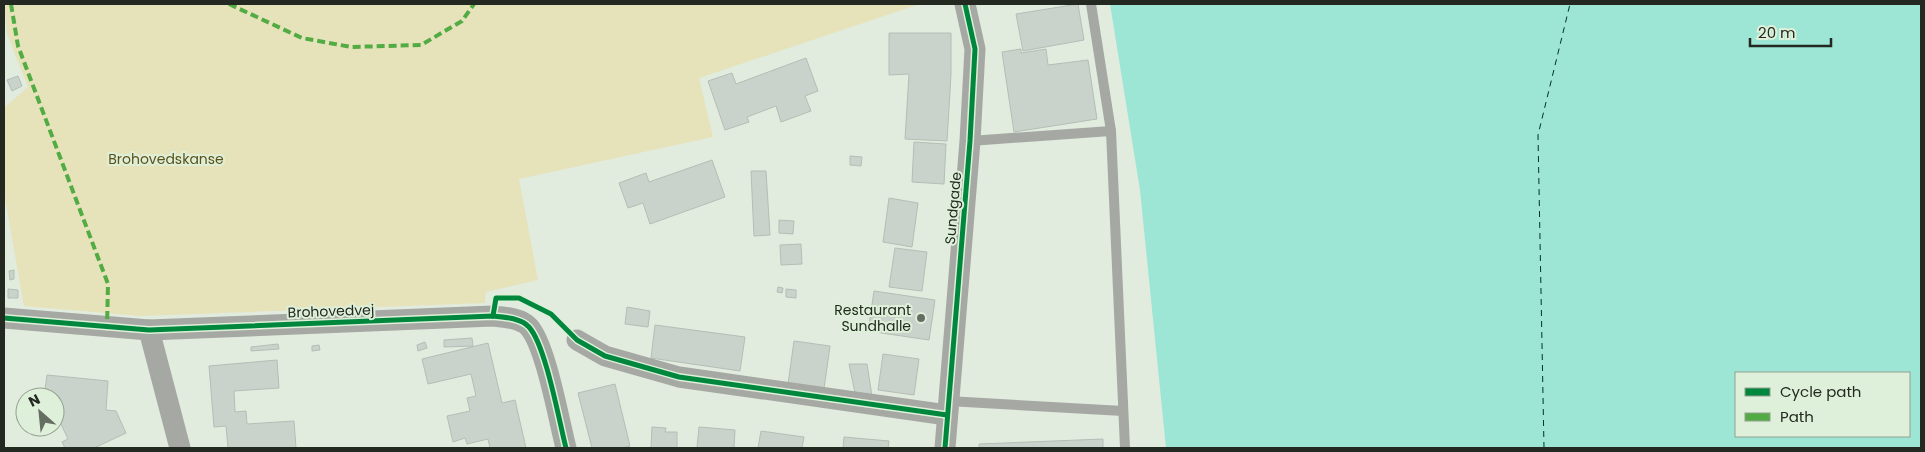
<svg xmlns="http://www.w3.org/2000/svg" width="1925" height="452" font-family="Poppins,sans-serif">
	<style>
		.green { fill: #e6e3bb }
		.water { fill: #9de5d4; fill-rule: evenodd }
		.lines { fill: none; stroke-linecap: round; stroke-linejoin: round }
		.ferry { stroke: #01322c; stroke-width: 1; stroke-dasharray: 6 5; stroke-linecap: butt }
		.building { fill: #cad3cb; stroke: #b4beb5 }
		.service { stroke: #a6a8a3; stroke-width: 10 }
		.minor { stroke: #a6a8a3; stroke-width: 21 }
		.quiet { stroke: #53ab43; stroke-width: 4; stroke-dasharray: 8 4; stroke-linecap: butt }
		.cycleway-casing { stroke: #def0d9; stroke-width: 8 }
		.cycleway { stroke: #00873e; stroke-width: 5 }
		.poi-dot { fill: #666d63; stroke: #def0d9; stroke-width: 2 }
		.labels { text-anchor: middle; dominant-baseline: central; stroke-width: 4; stroke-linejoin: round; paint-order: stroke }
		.park-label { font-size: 14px; fill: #5d5119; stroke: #def0d9 }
		.street-label { font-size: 14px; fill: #232921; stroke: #def0d9 }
		.poi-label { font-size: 14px; fill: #232921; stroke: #def0d9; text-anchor: end }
	</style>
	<rect width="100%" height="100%" fill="#e1ebde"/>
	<path class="green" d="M4 4H920L699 78 713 137 519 179 538 280 486 292 485 303 140 316 24 306 4 193V108L28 87 7 34Z"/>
	<path class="water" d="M1110 4H1921V448H1166L1140 190ZM1736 373H1909V436H1736Z"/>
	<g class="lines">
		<path class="ferry" d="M1544 448 1538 135 1570 4"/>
	</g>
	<g class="building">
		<path d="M1078 4 1084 40 1023 51 1016 14Z"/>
		<path d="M889 33H951V74L947 141 905 139 909 74 889 75Z"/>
		<path d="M1021 49V53L1046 49 1048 65 1088 60 1097 119 1014 132 1002 52Z"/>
		<path d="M806 58 818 91 805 96 811 111 781 122 776 106 747 117 749 122 725 130 708 81 732 73 736 84Z"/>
		<path d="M18 76 22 86 12 91 7 80Z"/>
		<path d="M914 142 946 144 944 184 912 182Z"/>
		<path d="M850 156 862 157 861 166 850 165Z"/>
		<path d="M712 160 725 197 650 224 643 203 628 208 619 183 646 173 649 182Z"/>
		<path d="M751 171H766L770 235 754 236Z"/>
		<path d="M889 198 918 203 912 247 883 242Z"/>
		<path d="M779 220 794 221 793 234 779 233Z"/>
		<path d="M801 244 802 264 781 265 780 245Z"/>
		<path d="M895 248 927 252 922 291 889 287Z"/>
		<path d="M14 270V279L10 280 9 271Z"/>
		<path d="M778 287 783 288 782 293 777 292Z"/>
		<path d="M8 289 18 290V298H8Z"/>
		<path d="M786 289 796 290V298L786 297Z"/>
		<path d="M874 291 935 300 929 340 868 331Z"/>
		<path d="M627 307 650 311 648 327 625 324Z"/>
		<path d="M655 325 745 337 740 371 651 358Z"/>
		<path d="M472 338 473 346 444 347V340Z"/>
		<path d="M794 341 830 346 824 389 788 384Z"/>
		<path d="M425 342 427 348 418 351 417 345Z"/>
		<path d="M488 343 502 403 515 400 526 448H490L488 439 467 444 465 438 453 442 447 416 470 411 467 398 476 396 471 374 428 384 422 359Z"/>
		<path d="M278 344 279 349 251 351V347Z"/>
		<path d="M319 345 320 350 312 351V346Z"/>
		<path d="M883 354 919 359 914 395 878 390Z"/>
		<path d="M277 360 279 388 234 391 235 412 246 411 247 424 294 421 296 448H228L226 426 214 427 209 366Z"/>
		<path d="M849 364H867L872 396 855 393Z"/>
		<path d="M47 375 108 381 106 410 116 411 126 433 94 448H65L62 442 68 439 60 422H55V397H44Z"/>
		<path d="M615 384 630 446 622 448H592L578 393Z"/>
		<path d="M652 427 666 428 665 432H677V448H651Z"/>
		<path d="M699 427 735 430 734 448H697Z"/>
		<path d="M761 431 804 437 802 448H758Z"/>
		<path d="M844 437 889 441 888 448H843Z"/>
		<path d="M1103 439V448H979V444Z"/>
	</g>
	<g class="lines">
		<g class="service">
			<path d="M1091 4 1111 131 1125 448"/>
			<path d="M970 141 1111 131"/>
			<path d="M948 401 1123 411"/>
		</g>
		<g class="minor">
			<path d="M4 318 149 330 493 316C504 317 521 318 529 327 546 346 559 421 566 448"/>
			<path d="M149 330 180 448"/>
			<path d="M577 340 605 356 679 377 947 415"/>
			<path d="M945 448 970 141 975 49 965 4"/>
		</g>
		<g class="quiet">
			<path d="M11 4 18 46 108 284 107 327"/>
			<path d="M229 4 302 38 351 47 421 45 462 21 474 4"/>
		</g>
		<defs>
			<g id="cycleway">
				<path d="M493 316 496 298H519L551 314 577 340 605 356 679 377 947 415"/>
				<path d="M4 318 149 330 493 316C504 317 521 318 529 327 546 346 559 421 566 448"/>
				<path d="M945 448 970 141 975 49 965 4"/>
			</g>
		</defs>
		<use href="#cycleway" class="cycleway-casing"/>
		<use href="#cycleway" class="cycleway"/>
	</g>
	<circle class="poi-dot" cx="921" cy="318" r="5"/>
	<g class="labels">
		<g class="park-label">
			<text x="166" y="159">Brohovedskanse</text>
		</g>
		<g class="street-label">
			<text transform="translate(953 208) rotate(-85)">Sundgade</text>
			<text transform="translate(331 311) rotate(-2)">Brohovedvej</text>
		</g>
		<g class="poi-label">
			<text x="911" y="310">Restaurant<tspan x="911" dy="16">Sundhalle</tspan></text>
		</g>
	</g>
	<rect width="1925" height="452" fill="none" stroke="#232921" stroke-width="10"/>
	<rect x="1735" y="372" width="175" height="65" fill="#def0d9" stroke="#93a08f"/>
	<rect x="1745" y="388" width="25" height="8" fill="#00873e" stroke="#93a08f"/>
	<text x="1780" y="397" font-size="15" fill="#232921">Cycle path</text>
	<rect x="1745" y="413" width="25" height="8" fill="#53ab43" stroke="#93a08f"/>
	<text x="1780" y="422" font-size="15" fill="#232921">Path</text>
	<g transform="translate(40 412) rotate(333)"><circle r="24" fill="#def0d9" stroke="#93a08f"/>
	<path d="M0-4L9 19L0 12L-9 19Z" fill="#666d63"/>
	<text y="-8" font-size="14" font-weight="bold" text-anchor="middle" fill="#232921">N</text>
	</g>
	<path d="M1750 38v8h81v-8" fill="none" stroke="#232921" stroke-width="2.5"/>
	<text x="1758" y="38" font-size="15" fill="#232921" stroke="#def0d9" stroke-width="4" paint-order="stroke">20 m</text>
</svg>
